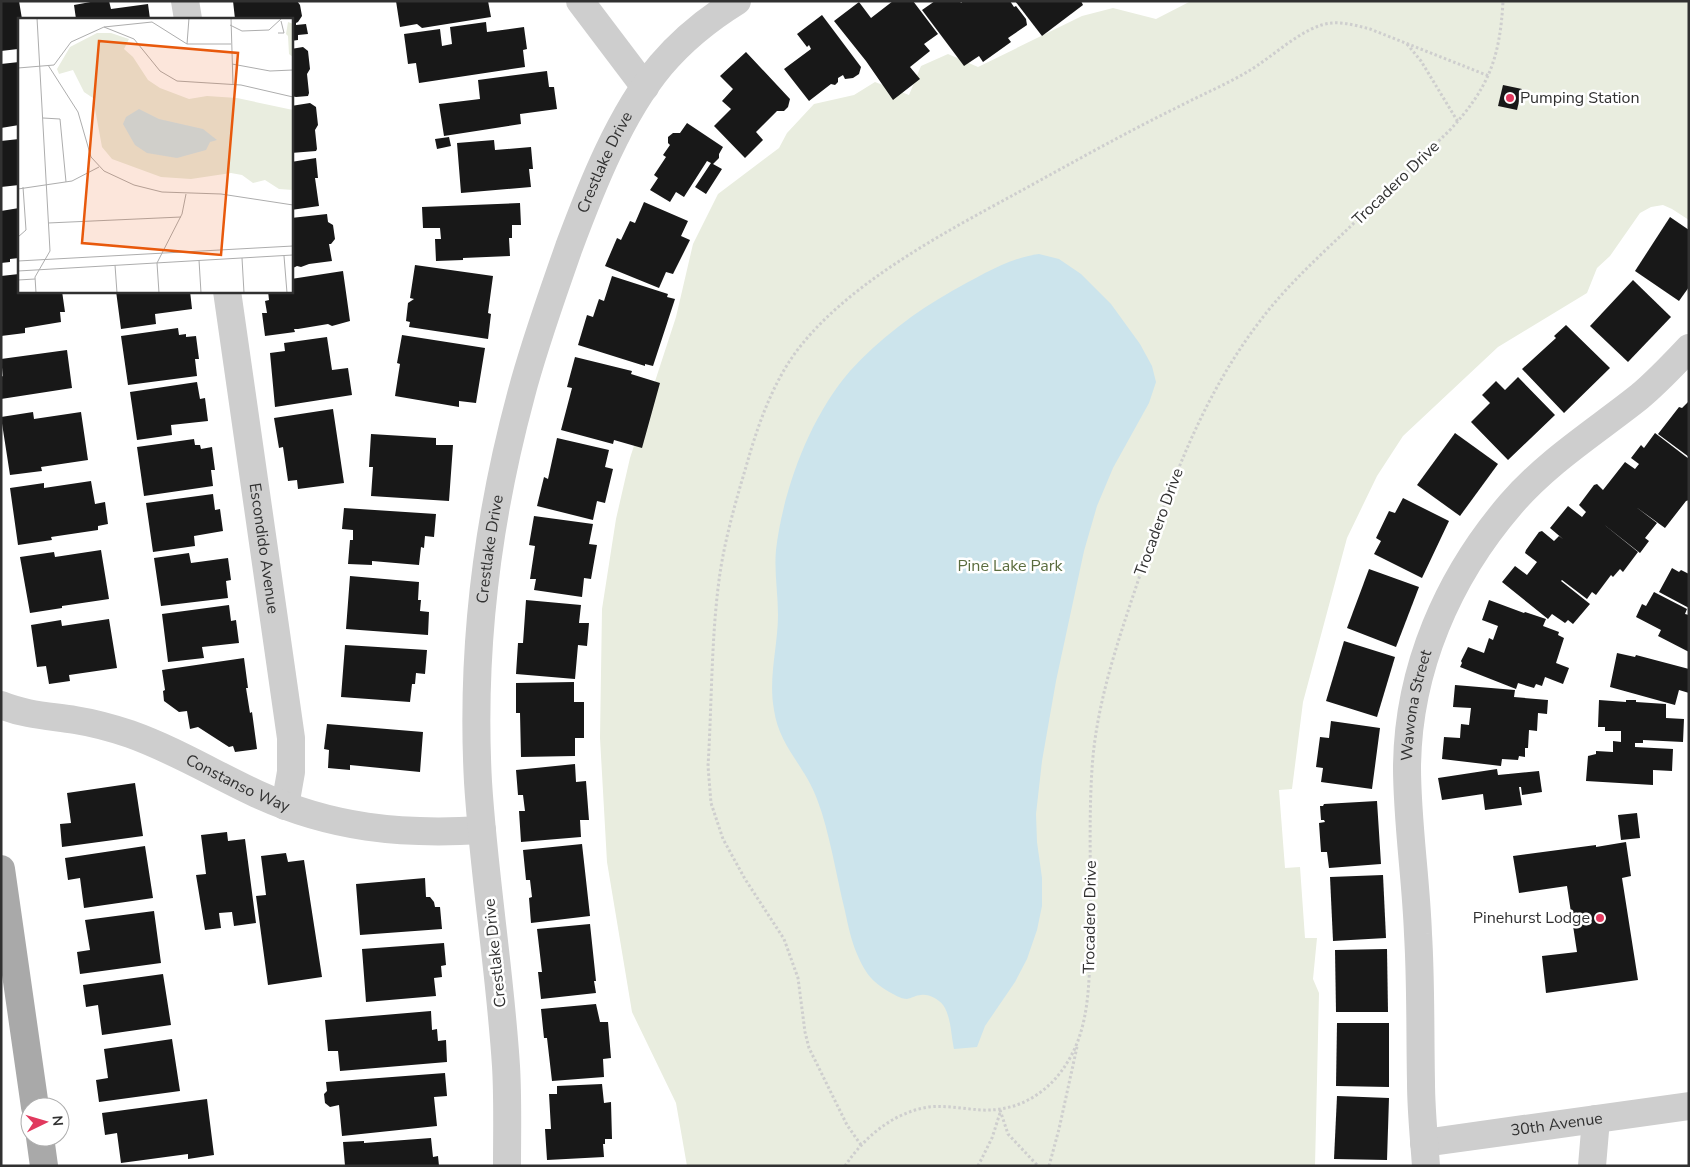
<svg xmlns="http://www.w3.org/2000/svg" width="1690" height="1167" font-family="'Nunito Sans',sans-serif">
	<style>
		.green { fill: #e9eddf }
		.water { fill: #cce4ec }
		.building { fill: #181818 }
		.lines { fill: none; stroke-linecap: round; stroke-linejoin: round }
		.path { stroke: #cecece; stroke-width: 3; stroke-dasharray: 2.5 2.5; stroke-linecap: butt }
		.minor { stroke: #cecece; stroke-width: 28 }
		.major { stroke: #a9a9a9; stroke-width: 28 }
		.poi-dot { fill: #e1395e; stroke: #fff; stroke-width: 2 }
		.labels { text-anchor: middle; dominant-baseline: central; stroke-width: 5; stroke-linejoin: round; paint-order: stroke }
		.poi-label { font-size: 16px; fill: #313131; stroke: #fff; text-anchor: start }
		.street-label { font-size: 16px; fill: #313131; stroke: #fff }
		.park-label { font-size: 16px; fill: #5a6c3e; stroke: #fff }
		.inset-road { fill: none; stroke: #adadad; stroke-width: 1 }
		.view { fill: #e8590c; fill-opacity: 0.15; stroke: #e8590c; stroke-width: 2.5 }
		.inset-edge { fill: none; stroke: #313131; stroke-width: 2.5 }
	</style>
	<rect width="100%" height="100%" fill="#fff"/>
	<path class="green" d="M1191 1H1689V220L1672 209 1663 205 1651 207 1640 213 1610 256 1597 268 1587 293 1498 347 1403 436 1377 476 1347 538 1303 702 1292 789 1279 790 1285 868 1300 867 1305 938H1317L1313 979 1319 993 1315 1166H687L676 1103 632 1012 607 862 600 738 602 609 616 519 630 458 676 317 693 244 718 194 779 148 787 133 814 104 854 95 875 82 909 95 921 66 948 54 978 67 1082 16 1113 8 1156 19Z"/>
	<path class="water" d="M1039 254 1059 259 1081 274 1111 304 1140 344 1152 366 1156 382 1149 403 1113 468 1097 506 1084 551 1056 681 1042 761 1036 814 1037 842 1042 878V906L1037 930 1027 959 1015 982 985 1026 977 1047 954 1049C951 1035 951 1016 943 1005 938 999 929 994 921 995 916 995 912 998 907 999 902 999 897 996 893 994 873 983 866 975 857 954 851 940 848 925 845 911 836 875 830 833 817 799 805 766 779 746 774 710 768 678 778 646 778 615 778 593 774 571 776 550 783 490 810 417 850 371 879 339 915 312 952 291 980 276 1008 258 1039 254Z"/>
	<g class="building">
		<path d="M1 1H19L22 19H19L18 49 1 51Z"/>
		<path d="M96 1H109L111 9 148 4 150 19H76L74 5Z"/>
		<path d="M233 1H297L300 5 302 16 298 22 296 23V25L306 24 308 34 298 35V40L291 41V19H235Z"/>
		<path d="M396 1H488L491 17 422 28 417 24 400 27Z"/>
		<path d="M893 1H913L938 34 924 44 930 51 910 67 920 79 893 100 866 61 834 21 859 2 871 18Z"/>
		<path d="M935 1H960L961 3 963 1H1010L1014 7 1016 6 1026 19 1027 25 1008 38 1011 42 983 62 979 56 964 66 922 10Z"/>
		<path d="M1015 1H1081L1083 5 1042 36Z"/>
		<path d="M822 15 861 67 859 74 853 78 845 79 843 75 838 78V82L835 85 831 84 809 101 784 69 811 49 809 45 807 47 797 34Z"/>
		<path d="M486 22 487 32 524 27 527 49 523 50 525 67 419 83 416 63 408 64 404 34 440 29 442 46 452 44 450 27Z"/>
		<path d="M303 47 308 51 310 69 307 74 309 93 308 96 296 97 291 96V49Z"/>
		<path d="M746 52 790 99 788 107 784 111H777L756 132 763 140 745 158 714 126 731 109 722 101 733 89 720 76Z"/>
		<path d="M19 62V125L1 128V64Z"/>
		<path d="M547 71 549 87H554L557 109 520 114 521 124 444 136 439 104 480 99 478 80Z"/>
		<path d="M1503 85 1522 89 1517 110 1498 106Z"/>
		<path d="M310 103 316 107 318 125 315 130 317 149 316 151 291 153V106Z"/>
		<path d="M687 123 723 147 719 154V158L713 164 722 169 706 194 695 187 711 163 707 161 684 197 676 192 670 202 650 190 658 178 654 175 666 157 663 155 670 145 668 143V137L673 133H680Z"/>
		<path d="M449 137 451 146 437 149 435 139Z"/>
		<path d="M19 139V185L1 187V141Z"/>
		<path d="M494 140 495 150 531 147 533 169H529L531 187 461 193 457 143Z"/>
		<path d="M316 158 318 178H315L319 206 291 210V162Z"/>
		<path d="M644 202 688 221 681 236 690 240 673 274 666 272 659 288 605 266 617 238 621 240 630 221 635 223Z"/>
		<path d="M520 203 521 225H512V238H509L510 256 463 258V260L436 261 435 239H441L440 228H423L422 207Z"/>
		<path d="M19 208V258L10 259V262L1 263V211Z"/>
		<path d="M327 214 328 222 333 225 335 239 331 244H329L332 261 309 264 301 267 297 266 291 269V218Z"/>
		<path d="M1670 217 1689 230V287L1679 301 1635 271Z"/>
		<path d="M415 265 493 276 488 313 491 314 488 339 409 327 410 322 406 321 408 303 414 299 410 298Z"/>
		<path d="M343 271 350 321 332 326 328 324 298 329H294L295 332 265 336 262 313H267L265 301 269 300 268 291H291V279Z"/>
		<path d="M19 274V291H62L65 312H60L61 322 25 328V333L1 336V276Z"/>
		<path d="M612 276 668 294 667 297 675 299 653 366 645 364V366L578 345 587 315 593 317 599 299 604 301Z"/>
		<path d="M1633 280 1671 317 1628 362 1590 326Z"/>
		<path d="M116 291H190L192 309 155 314 156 324 121 329Z"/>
		<path d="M1566 325 1610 368 1564 413 1522 369 1556 338 1554 336Z"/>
		<path d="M178 328 179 335 186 334V337L196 336 199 359H195L197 376 128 385 121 336Z"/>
		<path d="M402 335 485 348 476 403 459 401V407L395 396 400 364 397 363Z"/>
		<path d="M327 337 332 370 348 368 352 395 275 407 270 353 285 351 284 343Z"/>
		<path d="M67 350 72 388 1 399V377L3 376 1 359Z"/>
		<path d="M575 357 632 371 631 374 660 383 642 448 614 440 613 444 561 430 572 388 567 387Z"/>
		<path d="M1518 377 1555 415 1508 460 1471 422 1490 403 1482 395 1496 381 1505 390Z"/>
		<path d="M197 382 200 399 205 398 208 421 171 425 172 435 137 440 130 392Z"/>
		<path d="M1689 401V457L1658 434 1679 407 1682 408Z"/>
		<path d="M333 409 344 483 298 489 297 480 288 481 283 447 279 448 274 418Z"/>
		<path d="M33 412 34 419 81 412 88 460 41 467 42 471 10 475 1 417Z"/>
		<path d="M1455 433 1498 464 1460 516 1417 485Z"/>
		<path d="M1655 433 1689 459V500L1686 501 1665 528 1636 507 1657 523 1645 538 1649 541 1640 553 1602 523 1638 552 1623 572 1620 569 1613 577 1611 575 1596 595 1592 592 1587 599 1562 580 1561 581 1590 604 1573 624 1568 620 1565 623 1552 614 1548 619 1502 582 1515 566 1527 575 1537 562 1525 553 1526 550 1539 532 1542 531 1554 541 1559 536 1563 539 1550 528 1568 506 1582 517 1586 512 1579 505 1594 485 1597 484 1603 490 1625 462 1635 469 1639 464 1631 458 1641 445 1644 448Z"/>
		<path d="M371 434 436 438V445H453L449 501 371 496 373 467H369Z"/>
		<path d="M557 438 609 450 605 467 613 469 605 503 597 501 593 520 537 506 544 477 548 479Z"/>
		<path d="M194 439 195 445H200L201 449 212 447 215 470H211L213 486 144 496 137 447Z"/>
		<path d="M91 481 95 504 105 502 108 524 98 526V530L51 537 52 540 18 545 10 488 44 483V488Z"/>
		<path d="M213 494 215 510 220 509 223 531 194 536 195 546 153 552 146 503Z"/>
		<path d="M1403 498 1449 521 1422 578 1374 554 1381 541 1376 538 1389 511 1395 513Z"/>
		<path d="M344 508 436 514 434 537 425 536 424 548 421 547 419 565 372 561V565L348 564 350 540H353V530L342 529Z"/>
		<path d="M534 516 593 524 589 544 597 545 591 579 584 578 582 597 534 590 536 579H530L535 546 529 545Z"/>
		<path d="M101 550 109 599 62 606V608L30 613 20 557 54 552 55 557Z"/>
		<path d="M189 553 191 563 228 558 231 580 226 581 228 598 161 606 154 558Z"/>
		<path d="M1672 568 1679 572 1681 570 1689 574V608L1659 592Z"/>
		<path d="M1369 569 1419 587 1396 647 1347 628Z"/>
		<path d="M350 576 419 582 418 600H421L420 611 429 612 428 635 346 629Z"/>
		<path d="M1654 592 1687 609 1685 614 1689 615V652L1658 636 1661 630 1636 617 1642 604 1646 606Z"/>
		<path d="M526 600 581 605 579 623H589L587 646 578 645 575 679 516 674 518 643H523Z"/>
		<path d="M1489 600 1524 613 1525 612 1546 619 1543 626 1559 632 1558 635 1564 638 1556 663 1569 668 1563 684 1545 677 1542 686 1536 684 1534 688 1518 683 1516 689 1460 667 1462 663 1461 661 1468 647 1484 653 1489 638 1493 640 1498 626 1482 620Z"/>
		<path d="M229 605 231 621 236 620 239 643 202 647 204 658 168 662 162 614Z"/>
		<path d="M109 619 117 668 69 675 70 681 49 684 46 666 37 667 31 625 61 620 62 626Z"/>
		<path d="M1344 641 1395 657 1377 717 1326 701Z"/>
		<path d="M345 645 427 650 425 674 416 673 415 684H412L410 702 341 697Z"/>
		<path d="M1617 653 1635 657 1636 655 1689 669V693L1679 690 1675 705 1610 687Z"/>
		<path d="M244 658 248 688H246L250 713 252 712 257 749 235 752 233 746 229 747 198 727 190 729 187 711 179 712 164 701 163 691 165 690 162 670Z"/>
		<path d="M574 682V702H584V738H575V756L521 757 520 713H516V683Z"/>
		<path d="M1455 685 1515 690 1514 697 1548 700 1547 714 1538 713 1537 731 1529 730 1528 748H1525V757L1519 756 1518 760 1502 759 1501 766 1442 759 1444 737 1460 738 1461 724 1469 725 1471 708 1453 707Z"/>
		<path d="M1599 700 1626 702V700H1636V702L1666 704V718L1684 719 1683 742 1643 740V743H1635V747L1673 749 1672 771 1653 770V785L1586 781 1588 756 1596 754V751L1613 752V741L1621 742V731H1605V727H1598Z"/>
		<path d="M1331 721 1380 728 1372 789 1321 782 1323 768 1316 767 1320 737 1329 738Z"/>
		<path d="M327 724 423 732 420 772 350 765V770L328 768 329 750 324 749Z"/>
		<path d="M575 764 576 782 586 781 589 820H580L581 837 521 842 519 811H525L523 795H518L516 770Z"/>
		<path d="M1497 769 1498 775 1539 771 1542 792 1522 795 1521 787H1519L1522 805 1485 810 1483 794 1442 800 1438 778Z"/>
		<path d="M135 783 143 836 62 847 60 824 71 823 67 793Z"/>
		<path d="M1377 801 1381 864 1329 868 1327 852H1321L1319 823 1325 822 1324 820H1321L1320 806H1323L1324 804Z"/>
		<path d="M1637 813 1640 838 1621 840 1618 815Z"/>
		<path d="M227 832 228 841 245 839 256 923 234 926 232 912 219 913 221 928 205 930 196 875 206 874 201 835Z"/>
		<path d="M1626 842 1631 876 1622 878 1638 980 1546 993 1542 956 1577 952 1567 886 1519 893 1513 856 1596 845V847Z"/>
		<path d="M582 844 590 916 531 923 529 898 532 897 530 880H526L523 850Z"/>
		<path d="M145 846 153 898 84 908 80 878 68 880 65 858Z"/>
		<path d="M286 853 288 862 304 860 322 977 268 985 256 896 266 895 261 856Z"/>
		<path d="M1383 875 1386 938 1333 941 1330 877Z"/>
		<path d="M425 878 426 897H430L434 902 435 907H440L442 929 360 935 356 884Z"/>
		<path d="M154 911 161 963 80 974 77 952 90 950 85 920Z"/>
		<path d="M590 924 596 981H594L596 993 541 999 538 972H542L537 929Z"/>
		<path d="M444 943 446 965 441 966 442 977 434 978 436 996 366 1002 362 949Z"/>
		<path d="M1387 949 1388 1012H1336L1335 950Z"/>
		<path d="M163 974 171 1025 102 1035 98 1005 86 1007 83 985Z"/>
		<path d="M596 1004 600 1022H608L611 1058 603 1059 604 1077 552 1081 547 1038H544L541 1009Z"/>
		<path d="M431 1011 432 1030 437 1029 438 1041 446 1040 447 1062 340 1071 338 1051H328L325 1020Z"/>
		<path d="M1337 1023H1389V1087L1336 1086Z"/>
		<path d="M172 1039 180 1091 99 1102 96 1080 108 1078 104 1049Z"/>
		<path d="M445 1073 447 1096 434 1097 437 1126 342 1136 339 1105 330 1107 325 1103 324 1094 327 1091 326 1082Z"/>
		<path d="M602 1084 604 1103 611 1102 612 1139H605V1144H603L604 1157 547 1160 545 1129H551L549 1094H557V1086Z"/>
		<path d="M1337 1096 1389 1098 1387 1160 1334 1159Z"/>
		<path d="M207 1099 214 1155 188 1159V1154L121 1163 117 1133 105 1135 102 1113Z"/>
		<path d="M431 1138 433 1157 438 1156 439 1166H345L343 1142 364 1141V1143Z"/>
	</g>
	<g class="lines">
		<g class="path">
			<path d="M1407 44 1421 61 1458 122"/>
			<path d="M1000 1110 1008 1134 1038 1166"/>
			<path d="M861 1145 847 1125 809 1048 805 1032 798 978 784 939 745 879 723 839 711 803 708 766C712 702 711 636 720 573 726 534 737 497 748 460 758 425 771 389 791 359 840 287 942 234 1017 193 1070 164 1123 134 1178 107 1201 95 1225 85 1247 72 1272 58 1304 25 1332 23 1345 22 1358 26 1370 29L1489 76"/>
			<path d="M845 1166C864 1137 894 1112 929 1107 946 1105 964 1109 981 1110 1021 1112 1053 1090 1071 1056 1088 1025 1089 987 1090 953 1092 892 1088 830 1092 769 1096 705 1117 644 1137 584 1171 483 1203 390 1271 307 1296 277 1326 250 1354 223 1386 193 1417 162 1449 131 1488 89 1500 59 1503 1"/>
			<path d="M978 1166 992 1138 1000 1113"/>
			<path d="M1049 1166 1059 1129 1077 1047"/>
		</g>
		<g class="minor">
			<path d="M185 1 188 19"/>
			<path d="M580 1 645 87"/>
			<path id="s1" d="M227 291 291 738V772L285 806"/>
			<path id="s2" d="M1 705C25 715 50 716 75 720 94 723 112 728 130 734 175 750 214 774 257 794 331 828 401 835 482 830"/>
			<path id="s3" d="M1424 1143 1689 1106"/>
			<path id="s4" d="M507 1166C507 1133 508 1099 506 1066 500 971 484 877 478 782 471 652 487 521 521 395 534 345 552 296 569 247 591 188 620 114 661 65 683 39 708 19 737 1"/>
			<path id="s5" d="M1426 1166C1424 1138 1421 1110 1421 1082 1420 1033 1421 983 1418 934 1416 878 1407 822 1407 767 1408 669 1448 577 1511 504 1548 461 1595 432 1639 397 1657 382 1673 365 1689 348"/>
			<path d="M1592 1166 1596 1119"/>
		</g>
		<g class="major">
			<path d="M1 869 35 1107"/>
			<path d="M40 1137 44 1166"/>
		</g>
	</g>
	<g class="poi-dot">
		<circle cx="1510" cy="98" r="5"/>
		<circle cx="1600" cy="918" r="5"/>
	</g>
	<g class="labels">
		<g class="poi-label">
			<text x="1520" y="98">Pumping Station</text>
			<text x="1590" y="918" text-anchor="end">Pinehurst Lodge</text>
		</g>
		<g class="street-label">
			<text stroke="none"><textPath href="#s4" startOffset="1024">Crestlake Drive</textPath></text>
			<text transform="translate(1396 183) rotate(-44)">Trocadero Drive</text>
			<text transform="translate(1159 522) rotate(-70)">Trocadero Drive</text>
			<text stroke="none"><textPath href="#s1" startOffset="260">Escondido Avenue</textPath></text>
			<text stroke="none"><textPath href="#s4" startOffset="619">Crestlake Drive</textPath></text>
			<text stroke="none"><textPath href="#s5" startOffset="462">Wawona Street</textPath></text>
			<text stroke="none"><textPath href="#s2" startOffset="251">Constanso Way</textPath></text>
			<text transform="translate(1090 917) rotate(-89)">Trocadero Drive</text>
			<text transform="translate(495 953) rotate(-96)">Crestlake Drive</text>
			<text stroke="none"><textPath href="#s3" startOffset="134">30th Avenue</textPath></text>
		</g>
		<g class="park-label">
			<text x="1010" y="566">Pine Lake Park</text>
		</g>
	</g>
	<g transform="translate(18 18)">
		<rect width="275" height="275" fill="#fff"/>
		<path d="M270 4 275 6V39L271 36 270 18 268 16ZM79 15H93L111 21 106 31 115 39 130 62 142 70 171 81 189 78 219 80 275 92V172L261 171 247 162 235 165 224 157 213 155 173 161 143 159 94 141 84 129 75 80 66 74 55 52 41 56 39 51 52 29Z" fill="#e9eddf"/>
		<path d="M121 91 141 101 185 111 199 122 192 124 188 132 159 140 129 135 117 127 105 106 108 99Z" fill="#cce4ec"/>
		<path class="inset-road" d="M213 0 215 67M212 7 224 13 251 12 264 0M86 9 134 4 169 26H213M260 15H266L263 3M169 26 171 0M214 46 252 53 275 52M30 47 60 94 73 139 86 153 116 167 144 174 203 176 275 187M0 50 36 47 53 24 86 9 116 21 142 53 159 63 223 67 275 79M25 100 42 101 48 164M0 171 54 163 81 149M30 205 163 199M0 219 8 212 5 169M266 238 269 275M224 240 226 275M181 242 183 275M0 243 275 228M97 247 99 275M0 253 275 237M0 262 17 261M18 275 17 259 32 233 19 0M141 275 139 245 164 196 168 176"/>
		<path class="view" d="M81 23 220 35 203 237 64 225Z"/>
		<rect width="275" height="275" class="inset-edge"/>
	</g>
	<rect width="1690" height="1167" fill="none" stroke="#313131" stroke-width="5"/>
	<g transform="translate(45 1122) rotate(85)"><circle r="24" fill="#ffffff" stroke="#adadad"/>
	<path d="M0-4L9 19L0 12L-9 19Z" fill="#e1395e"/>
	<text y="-8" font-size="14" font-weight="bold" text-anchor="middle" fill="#313131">N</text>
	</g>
</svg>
